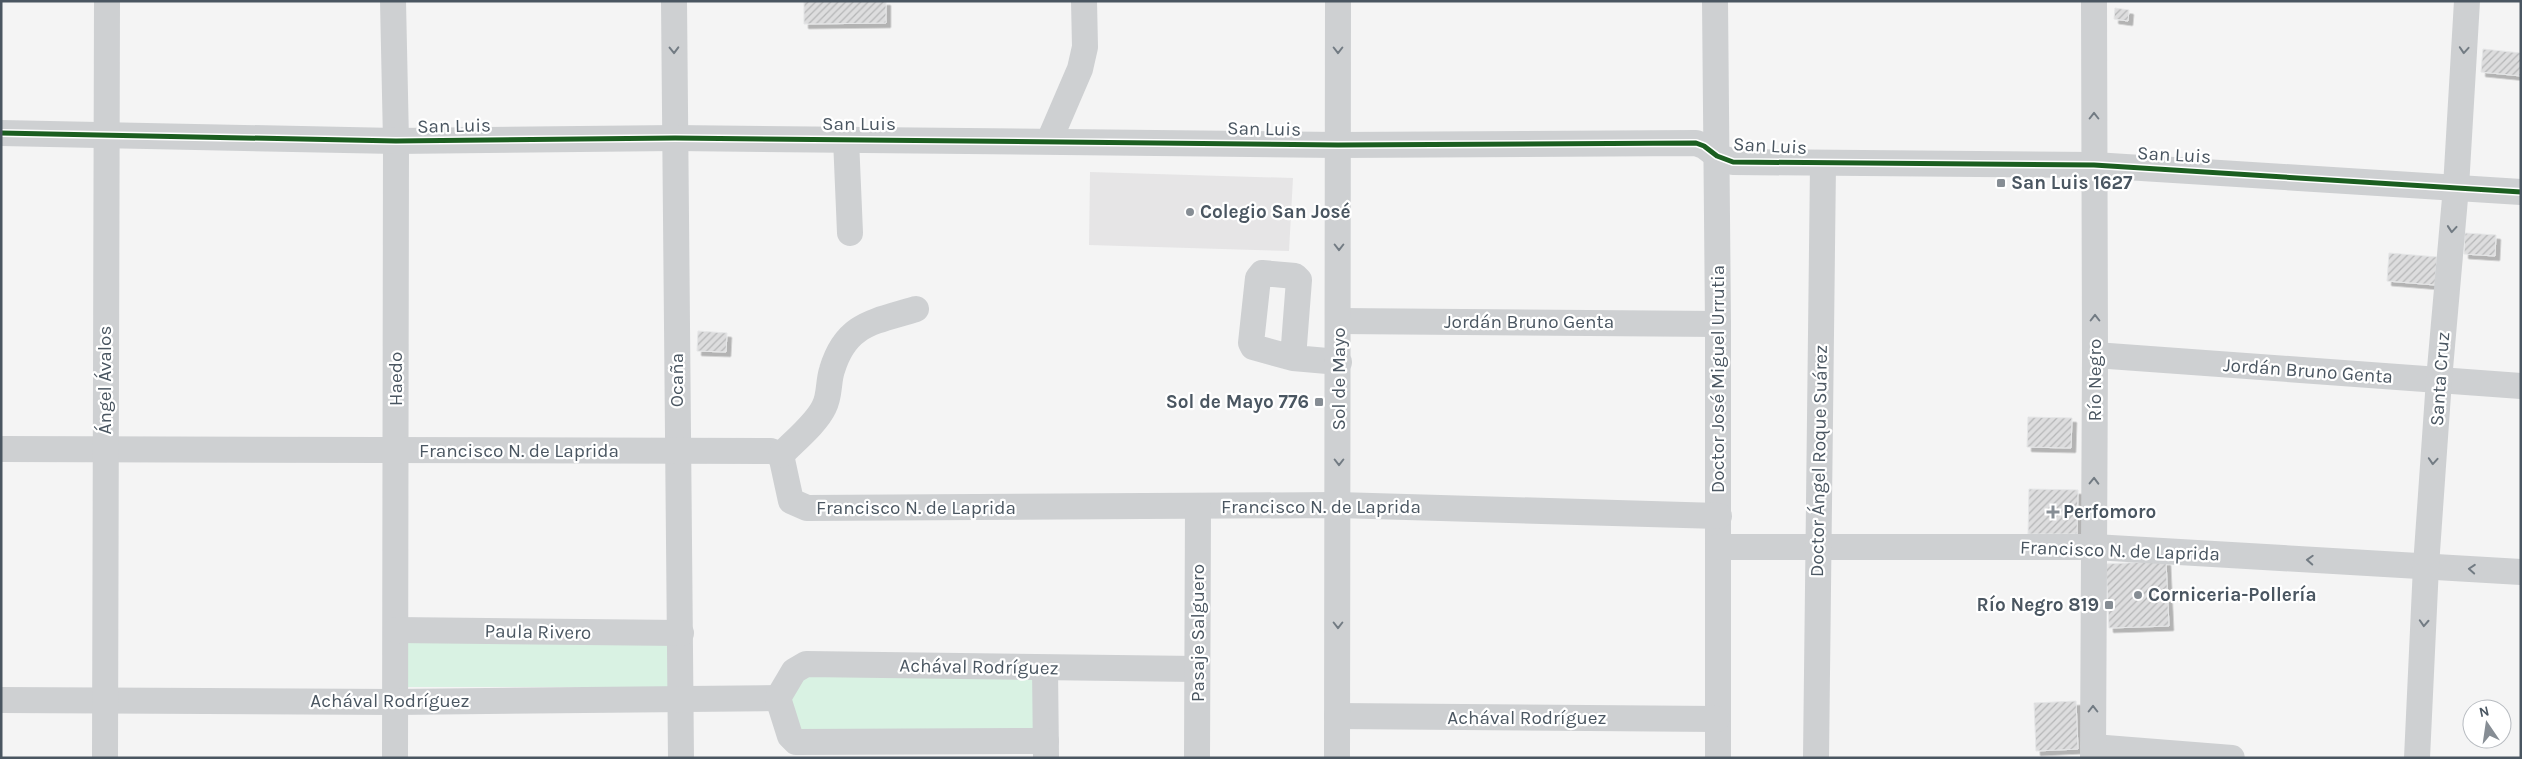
<svg xmlns="http://www.w3.org/2000/svg" width="2522" height="759" font-family="Karla,sans-serif">
	<style>
		.education { fill: #e6e5e6 }
		.green { fill: #d9f2e3 }
		.building { fill: url(#building-hatch); stroke: #e5e6e7; filter: url(#shadow) }
		.lines { fill: none; stroke-linecap: round; stroke-linejoin: round }
		.minor { stroke: #ced0d2; stroke-width: 26 }
		.cycleway-casing { stroke: #fff; stroke-width: 8 }
		.cycleway { stroke: #1b5e20; stroke-width: 5 }
		.oneway { stroke: #727b83 }
		.poi-dot { fill: #868d94; stroke: #fff; stroke-width: 2 }
		.labels { text-anchor: middle; dominant-baseline: central; stroke-width: 4.5; stroke-linejoin: round; paint-order: stroke }
		.street-label { font-size: 19px; fill: #4a5661; stroke: #fff }
		.poi-label { font-size: 19px; font-weight: bold; fill: #4a5661; stroke: #fff; text-anchor: start }
	</style>
	<defs>
		<pattern id="building-hatch" width="6" height="6" patternUnits="userSpaceOnUse" patternTransform="scale(1.25)"><rect width="6" height="6" fill="#ddddde"/><path d="M-1 1l2-2M0 6l6-6M5 7l2-2" fill="none" stroke="#b5b6b7"/></pattern>
		<filter id="shadow"><feDropShadow dx="4.5" dy="4.5" stdDeviation="0" flood-color="#0004"/></filter>
	</defs>
	<rect width="100%" height="100%" fill="#f4f4f4"/>
	<path class="education" d="M1090 172 1293 178 1289 251 1089 245Z"/>
	<g class="green">
		<path d="M402 639 668 641 669 687H402Z"/>
		<path d="M810 671 1042 673V735L800 737 785 699Z"/>
	</g>
	<g class="building">
		<path d="M804 1H886V23L804 24Z"/>
		<path d="M2115 8 2129 10 2128 21 2114 19Z"/>
		<path d="M2483 49 2521 53V76L2481 72Z"/>
		<path d="M2465 233 2496 235 2495 256 2464 254Z"/>
		<path d="M2389 253 2437 257 2435 285 2387 281Z"/>
		<path d="M698 331 727 333 726 352 697 351Z"/>
		<path d="M2028 417 2072 418 2071 448 2027 447Z"/>
		<path d="M2029 489 2078 490 2077 534H2028Z"/>
		<path d="M2166 561 2169 626 2109 628 2106 564Z"/>
		<path d="M2076 701 2078 749 2036 751 2034 703Z"/>
	</g>
	<g class="lines">
		<g class="minor">
			<path d="M393 1 396 141 395 758"/>
			<path d="M674 1 681 758"/>
			<path d="M1715 1 1718 324V758"/>
			<path d="M1 133 396 141 675 138 1338 145 1696 143 1704 146 1717 156 1733 162 2094 165 2521 192"/>
			<path d="M846 139 850 233"/>
			<path d="M1049 141 1080 69 1085 47 1084 1"/>
			<path d="M1339 321 1718 324"/>
			<path d="M2095 355 2521 386"/>
			<path d="M1293 358 1299 280 1295 276 1262 273 1258 278 1251 343 1253 347 1293 358 1339 362"/>
			<path d="M1 449 771 451 781 455 791 501 807 508 1338 505 1719 516"/>
			<path d="M781 455C793 442 816 424 824 407 830 396 828 382 832 370 846 323 874 322 916 309"/>
			<path d="M1718 547H2094L2521 572"/>
			<path d="M396 630 681 633"/>
			<path d="M1045 668 1046 757"/>
			<path d="M1 700 396 702 778 698"/>
			<path d="M1337 716 1717 719"/>
			<path d="M1046 741 796 742 790 736 778 698 794 671 806 664 1197 669"/>
			<path d="M2093 747 2232 758"/>
			<path d="M105 758 107 1"/>
			<path d="M1197 758 1198 507"/>
			<path d="M1337 758 1338 1"/>
			<path d="M1816 758 1823 164"/>
			<path d="M2093 758 2095 355 2094 1"/>
			<path d="M2417 758 2426 566 2439 380 2456 187 2467 1"/>
		</g>
		<defs>
			<path id="cycleway" d="M1 133 396 141 675 138 1338 145 1696 143 1704 146 1717 156 1733 162 2094 165 2521 192"/>
		</defs>
		<use href="#cycleway" class="cycleway-casing"/>
		<use href="#cycleway" class="cycleway"/>
	</g>
	<defs><path id="oneway-chevron" d="M-2-3.5L2.5 0L-2 3.5" fill="none" stroke-width="1.6" stroke-linecap="round" stroke-linejoin="round" transform="scale(1.25)"/></defs>
	<g class="oneway">
		<use href="#oneway-chevron" transform="translate(674 50) rotate(89)"/>
		<use href="#oneway-chevron" transform="translate(1338 50) rotate(90)"/>
		<use href="#oneway-chevron" transform="translate(2464 50) rotate(94)"/>
		<use href="#oneway-chevron" transform="translate(2094 116) rotate(-90)"/>
		<use href="#oneway-chevron" transform="translate(2452 229) rotate(95)"/>
		<use href="#oneway-chevron" transform="translate(1339 247) rotate(90)"/>
		<use href="#oneway-chevron" transform="translate(2095 318) rotate(-90)"/>
		<use href="#oneway-chevron" transform="translate(2433 461) rotate(94)"/>
		<use href="#oneway-chevron" transform="translate(1339 462) rotate(90)"/>
		<use href="#oneway-chevron" transform="translate(2094 481) rotate(-89)"/>
		<use href="#oneway-chevron" transform="translate(2310 560) rotate(-177)"/>
		<use href="#oneway-chevron" transform="translate(2472 569) rotate(-176)"/>
		<use href="#oneway-chevron" transform="translate(2424 623) rotate(93)"/>
		<use href="#oneway-chevron" transform="translate(1338 625) rotate(90)"/>
		<use href="#oneway-chevron" transform="translate(2093 709) rotate(-90)"/>
	</g>
	<g class="poi-dot">
		<rect x="1996" y="178" width="10" height="10" rx="2.5"/>
		<circle cx="1190" cy="212" r="5"/>
		<rect x="1314" y="397" width="10" height="10" rx="2.5"/>
		<path d="M2050.5 504.5h5v5h5v5h-5v5h-5v-5h-5v-5h5z"/>
		<circle cx="2138" cy="595" r="5"/>
		<rect x="2104" y="600" width="10" height="10" rx="2.5"/>
	</g>
	<g class="labels">
		<g class="street-label">
			<text x="859" y="124">San Luis</text>
			<text transform="translate(454 126) rotate(-1)">San Luis</text>
			<text transform="translate(1264 129) rotate(1)">San Luis</text>
			<text transform="translate(1770 146) rotate(3)">San Luis</text>
			<text transform="translate(2174 155) rotate(3)">San Luis</text>
			<text x="1529" y="322">Jordán Bruno Genta</text>
			<text transform="translate(2308 371) rotate(4)">Jordán Bruno Genta</text>
			<text transform="translate(396 379) rotate(-90)">Haedo</text>
			<text transform="translate(1339 379) rotate(-90)">Sol de Mayo</text>
			<text transform="translate(1718 379) rotate(-90)">Doctor José Miguel Urrutia</text>
			<text transform="translate(2440 379) rotate(-86)">Santa Cruz</text>
			<text transform="translate(105 380) rotate(-90)">Ángel Ávalos</text>
			<text transform="translate(677 380) rotate(-90)">Ocaña</text>
			<text transform="translate(2095 380) rotate(-90)">Río Negro</text>
			<text x="519" y="451">Francisco N. de Laprida</text>
			<text transform="translate(1819 461) rotate(-89)">Doctor Ángel Roque Suárez</text>
			<text x="1321" y="507">Francisco N. de Laprida</text>
			<text x="916" y="508">Francisco N. de Laprida</text>
			<text transform="translate(2120 551) rotate(2)">Francisco N. de Laprida</text>
			<text transform="translate(538 632) rotate(1)">Paula Rivero</text>
			<text transform="translate(1198 633) rotate(-90)">Pasaje Salguero</text>
			<text transform="translate(979 667) rotate(1)">Achával Rodríguez</text>
			<text x="390" y="701">Achával Rodríguez</text>
			<text x="1527" y="718">Achával Rodríguez</text>
		</g>
		<g class="poi-label">
			<text x="2011" y="183">San Luis 1627</text>
			<text x="1200" y="212">Colegio San José</text>
			<text x="1309" y="402" text-anchor="end">Sol de Mayo 776</text>
			<text x="2063" y="512">Perfomoro</text>
			<text x="2148" y="595">Corniceria-Pollería</text>
			<text x="2099" y="605" text-anchor="end">Río Negro 819</text>
		</g>
	</g>
	<rect width="2522" height="759" fill="none" stroke="#4a5661" stroke-width="5"/>
	<g transform="translate(2487 724) rotate(347)"><circle r="24" fill="#ffffff" stroke="#b7bbc0"/>
	<path d="M0-4L9 19L0 12L-9 19Z" fill="#868d94"/>
	<text y="-8" font-size="14" font-weight="bold" text-anchor="middle" fill="#4a5661">N</text>
	</g>
</svg>
